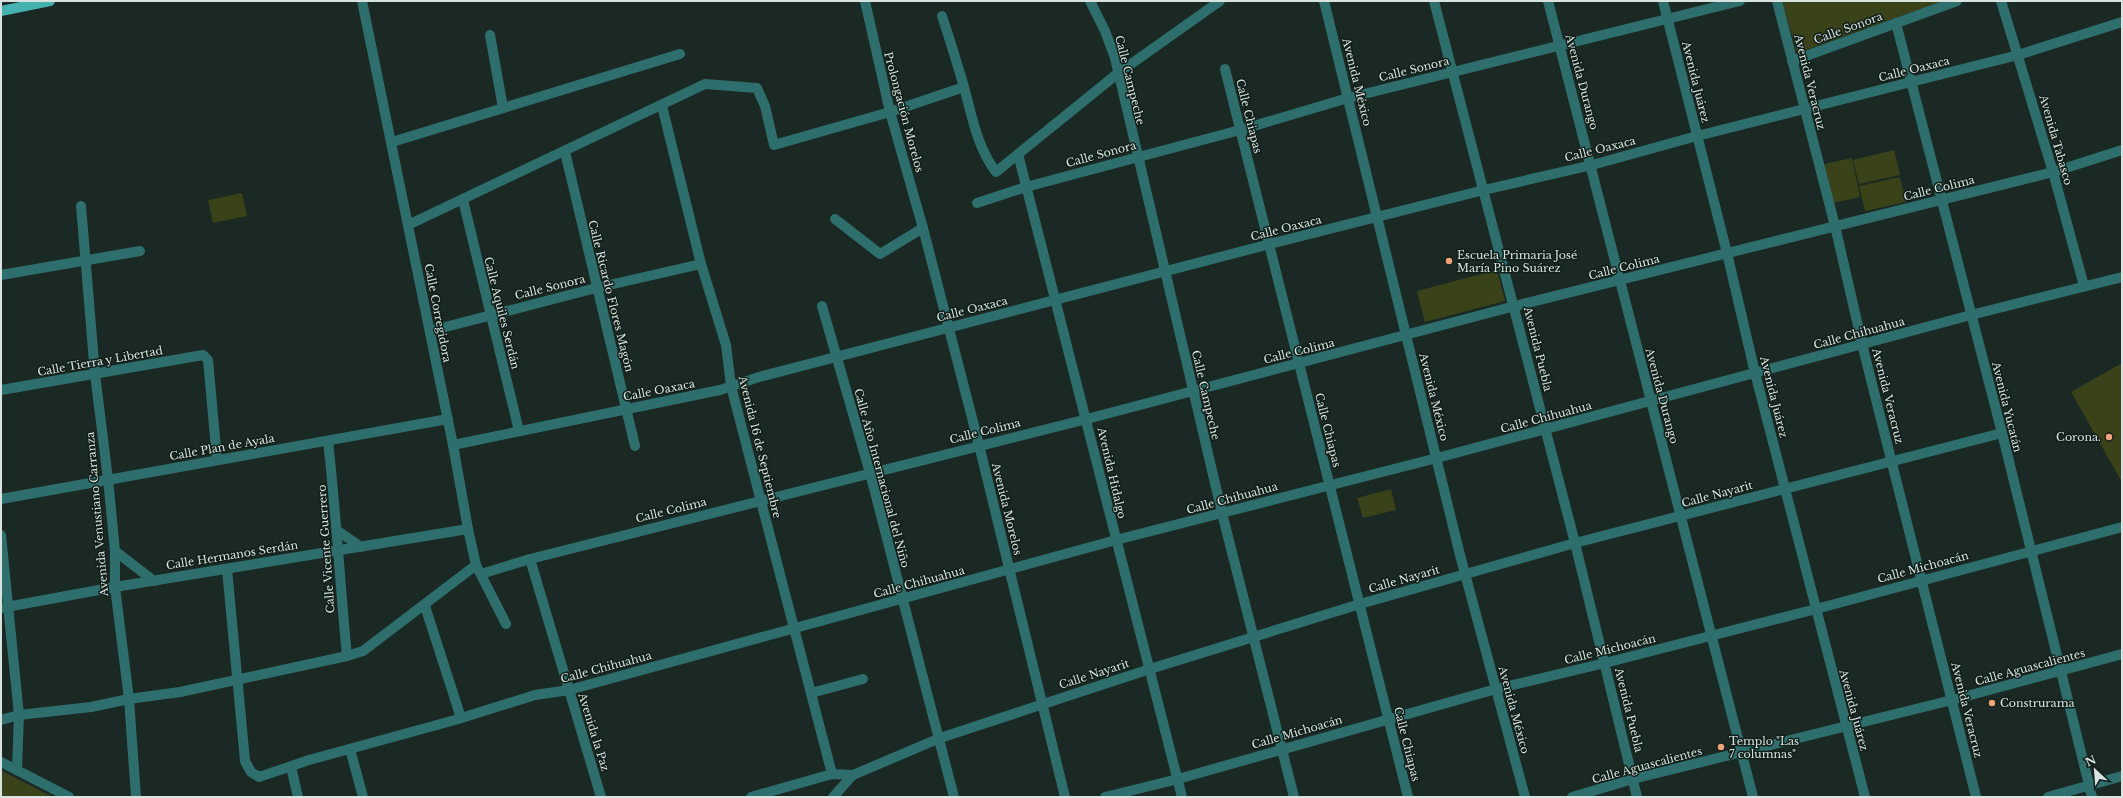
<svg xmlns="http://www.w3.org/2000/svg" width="2123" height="798" font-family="'Libre Baskerville',serif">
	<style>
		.green { fill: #394219 }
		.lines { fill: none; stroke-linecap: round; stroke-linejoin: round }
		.street { stroke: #2e6e6c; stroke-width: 10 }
		.primary { stroke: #46b2af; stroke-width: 10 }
		.poi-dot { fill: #f0a27a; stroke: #101f1a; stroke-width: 1.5 }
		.labels { text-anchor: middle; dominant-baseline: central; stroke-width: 3; stroke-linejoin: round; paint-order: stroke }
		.street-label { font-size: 11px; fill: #d8e2de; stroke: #101f1a }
		.poi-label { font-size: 11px; fill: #d8e2de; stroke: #101f1a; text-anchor: start }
	</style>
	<rect width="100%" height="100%" fill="#1a2923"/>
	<g class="green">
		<path d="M1782 1H1943L1797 53Z"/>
		<path d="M1894 150 1900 175 1859 184 1853 160Z"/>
		<path d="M1852 158 1860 197 1833 203 1824 164Z"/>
		<path d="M1900 177 1906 202 1865 211 1859 186Z"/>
		<path d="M242 193 247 216 213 223 208 200Z"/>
		<path d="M1497 270 1505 301 1425 322 1417 291Z"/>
		<path d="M2122 363V482L2071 392Z"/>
		<path d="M1391 489 1396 510 1363 518 1357 498Z"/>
		<path d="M1 770 8 774 53 797H1Z"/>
	</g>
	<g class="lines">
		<g class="street">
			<path d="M362 1 453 445 468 529 476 565 506 624"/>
			<path d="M865 1 890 112 923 228 979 445 1065 797"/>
			<path d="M1090 1 1105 31 1115 58 1222 513 1294 797"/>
			<path d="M1324 1 1460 555 1525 797"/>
			<path d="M1434 1 1575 543 1637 797"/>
			<path d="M1548 1 1753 797"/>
			<path d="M1663 1 1727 253 1755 373 1865 797"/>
			<path d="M1777 1 1835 226 1865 356 1976 797"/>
			<path d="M2001 1 2053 172 2084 286"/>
			<path d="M942 16C950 40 957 63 964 87 972 116 977 147 996 172L1117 74 1220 1"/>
			<path d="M1896 23 2002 433 2092 797"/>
			<path d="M490 35 503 108"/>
			<path d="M1792 61 1957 1"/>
			<path d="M1225 69 1408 797"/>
			<path d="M662 106 701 264 726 345 731 386 832 774"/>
			<path d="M392 142 680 54"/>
			<path d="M565 152 635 446"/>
			<path d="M1018 154 1182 797"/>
			<path d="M463 200 519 431"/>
			<path d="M977 203 1026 187 1240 130 1348 98 1740 1"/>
			<path d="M81 206 95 374 108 479 115 551V587L129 699 136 797"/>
			<path d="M835 219 880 254 923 228"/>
			<path d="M408 225 705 84 757 88 765 106 774 145 890 112 964 87"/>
			<path d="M1 275 140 251"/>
			<path d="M822 306 870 473 954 797"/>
			<path d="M430 331 596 288 701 264"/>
			<path d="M1 390 203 355 208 360 217 460"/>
			<path d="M328 441C336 512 340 584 347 656"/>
			<path d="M453 445 720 390 759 377 1270 244 1484 190 1592 165 1697 136 2018 55 2122 22"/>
			<path d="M1 499 448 419"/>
			<path d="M338 531 361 547"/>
			<path d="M1 535 19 715 17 769"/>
			<path d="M115 551 154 581"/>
			<path d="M530 559 601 797"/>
			<path d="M227 569 245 761 251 772 259 777 309 760 455 720 535 695 569 690 1116 540 1437 458 1971 315 2122 277"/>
			<path d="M481 574 530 559 1087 419 1515 306 2053 172 2122 150"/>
			<path d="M425 606 461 718"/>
			<path d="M1 608 115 587 468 529"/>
			<path d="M811 693 863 679"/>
			<path d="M1 720 19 715 91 707 129 699 180 692 347 656 363 651 476 565"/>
			<path d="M350 749 363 797"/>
			<path d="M1 762 69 797"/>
			<path d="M291 767 298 797"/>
			<path d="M751 797 832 774 853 775"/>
			<path d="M833 797 853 775 940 738 1150 669 1360 604 1575 543 2002 433"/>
			<path d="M1105 797 1178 779 1496 689 1605 663 1816 609 2122 527"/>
			<path d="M1572 797 1633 779 1952 700 2122 654"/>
			<path d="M2048 797 2122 776"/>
		</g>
		<path class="primary" d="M1 11 50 1"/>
	</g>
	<g class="poi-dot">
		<circle cx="1449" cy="261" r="4"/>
		<circle cx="2109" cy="437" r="4"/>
		<circle cx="1992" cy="703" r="4"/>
		<circle cx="1721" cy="747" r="4"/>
	</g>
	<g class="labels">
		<g class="street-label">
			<text transform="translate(1848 28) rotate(-20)">Calle Sonora</text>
			<text transform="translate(1414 69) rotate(-14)">Calle Sonora</text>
			<text transform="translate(1914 69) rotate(-14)">Calle Oaxaca</text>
			<text transform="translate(1130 80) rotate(76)">Calle Campeche</text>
			<text transform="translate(1357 82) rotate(76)">Avenida México</text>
			<text transform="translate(1582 82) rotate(75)">Avenida Durango</text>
			<text transform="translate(1696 82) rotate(76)">Avenida Juárez</text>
			<text transform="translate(1810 82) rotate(76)">Avenida Veracruz</text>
			<text transform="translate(904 112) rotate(75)">Prolongación Morelos</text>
			<text transform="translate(1249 116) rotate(76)">Calle Chiapas</text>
			<text transform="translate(2056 140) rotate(74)">Avenida Tabasco</text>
			<text transform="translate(1600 149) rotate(-14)">Calle Oaxaca</text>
			<text transform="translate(1101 154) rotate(-15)">Calle Sonora</text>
			<text transform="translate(1939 188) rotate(-14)">Calle Colima</text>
			<text transform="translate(1286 228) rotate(-14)">Calle Oaxaca</text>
			<text transform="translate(1624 267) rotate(-14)">Calle Colima</text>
			<text transform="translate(550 287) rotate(-14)">Calle Sonora</text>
			<text transform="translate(611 296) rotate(76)">Calle Ricardo Flores Magón</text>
			<text transform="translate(972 309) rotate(-14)">Calle Oaxaca</text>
			<text transform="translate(438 313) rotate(79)">Calle Corregidora</text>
			<text transform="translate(502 313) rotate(76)">Calle Aquiles Serdán</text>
			<text transform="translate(1859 333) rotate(-15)">Calle Chihuahua</text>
			<text transform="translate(1538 349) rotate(76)">Avenida Puebla</text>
			<text transform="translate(1299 351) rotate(-14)">Calle Colima</text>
			<text transform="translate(100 361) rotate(-10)">Calle Tierra y Libertad</text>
			<text transform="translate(659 390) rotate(-11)">Calle Oaxaca</text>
			<text transform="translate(1206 395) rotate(77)">Calle Campeche</text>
			<text transform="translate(1662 396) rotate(75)">Avenida Durango</text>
			<text transform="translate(1888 396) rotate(76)">Avenida Veracruz</text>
			<text transform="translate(1434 397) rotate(76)">Avenida México</text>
			<text transform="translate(1774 397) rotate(76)">Avenida Juárez</text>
			<text transform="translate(2007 407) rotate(76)">Avenida Yucatán</text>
			<text transform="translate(1546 417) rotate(-15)">Calle Chihuahua</text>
			<text transform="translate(1328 430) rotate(76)">Calle Chiapas</text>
			<text transform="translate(985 431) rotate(-14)">Calle Colima</text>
			<text transform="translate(222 447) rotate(-10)">Calle Plan de Ayala</text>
			<text transform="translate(760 447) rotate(76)">Avenida 16 de Septiembre</text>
			<text transform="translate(1112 473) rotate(77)">Avenida Hidalgo</text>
			<text transform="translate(882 478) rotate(75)">Calle Año Internacional del Niño</text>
			<text transform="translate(1717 494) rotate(-15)">Calle Nayarit</text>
			<text transform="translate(1232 498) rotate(-15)">Calle Chihuahua</text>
			<text transform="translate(1007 509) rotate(76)">Avenida Morelos</text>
			<text transform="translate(671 510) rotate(-14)">Calle Colima</text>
			<text transform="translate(97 514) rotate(-95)">Avenida Venustiano Carranza</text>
			<text transform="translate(326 549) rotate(-94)">Calle Vicente Guerrero</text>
			<text transform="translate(232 555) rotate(-9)">Calle Hermanos Serdán</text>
			<text transform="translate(1923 567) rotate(-15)">Calle Michoacán</text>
			<text transform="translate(1404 579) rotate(-16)">Calle Nayarit</text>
			<text transform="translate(919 582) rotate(-15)">Calle Chihuahua</text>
			<text transform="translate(1610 649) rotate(-14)">Calle Michoacán</text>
			<text transform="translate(606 667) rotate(-15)">Calle Chihuahua</text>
			<text transform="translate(2030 667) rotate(-15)">Calle Aguascalientes</text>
			<text transform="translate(1094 674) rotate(-18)">Calle Nayarit</text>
			<text transform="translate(1514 710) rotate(75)">Avenida México</text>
			<text transform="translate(1629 710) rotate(76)">Avenida Puebla</text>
			<text transform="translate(1854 710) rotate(75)">Avenida Juárez</text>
			<text transform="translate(1967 710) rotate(76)">Avenida Veracruz</text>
			<text transform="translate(594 732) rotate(73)">Avenida la Paz</text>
			<text transform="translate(1297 732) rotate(-16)">Calle Michoacán</text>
			<text transform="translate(1407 744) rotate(76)">Calle Chiapas</text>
			<text transform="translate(1647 765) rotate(-15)">Calle Aguascalientes</text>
		</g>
		<g class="poi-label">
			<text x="1457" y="255">Escuela Primaria José<tspan x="1457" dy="13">María Pino Suárez</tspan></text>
			<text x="2101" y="437" text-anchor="end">Corona.</text>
			<text x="2000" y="703">Construrama</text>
			<text x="1729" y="741">Templo "Las<tspan x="1729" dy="13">7 columnas"</tspan></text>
		</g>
	</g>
	<rect width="2123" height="798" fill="none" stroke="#d8e2de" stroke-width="4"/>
	<g transform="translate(2095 770) rotate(334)" stroke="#101f1a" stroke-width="3" paint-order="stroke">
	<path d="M0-3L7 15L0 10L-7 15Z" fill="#d8e2de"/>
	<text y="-6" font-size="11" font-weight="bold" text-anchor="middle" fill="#d8e2de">N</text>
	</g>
</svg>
